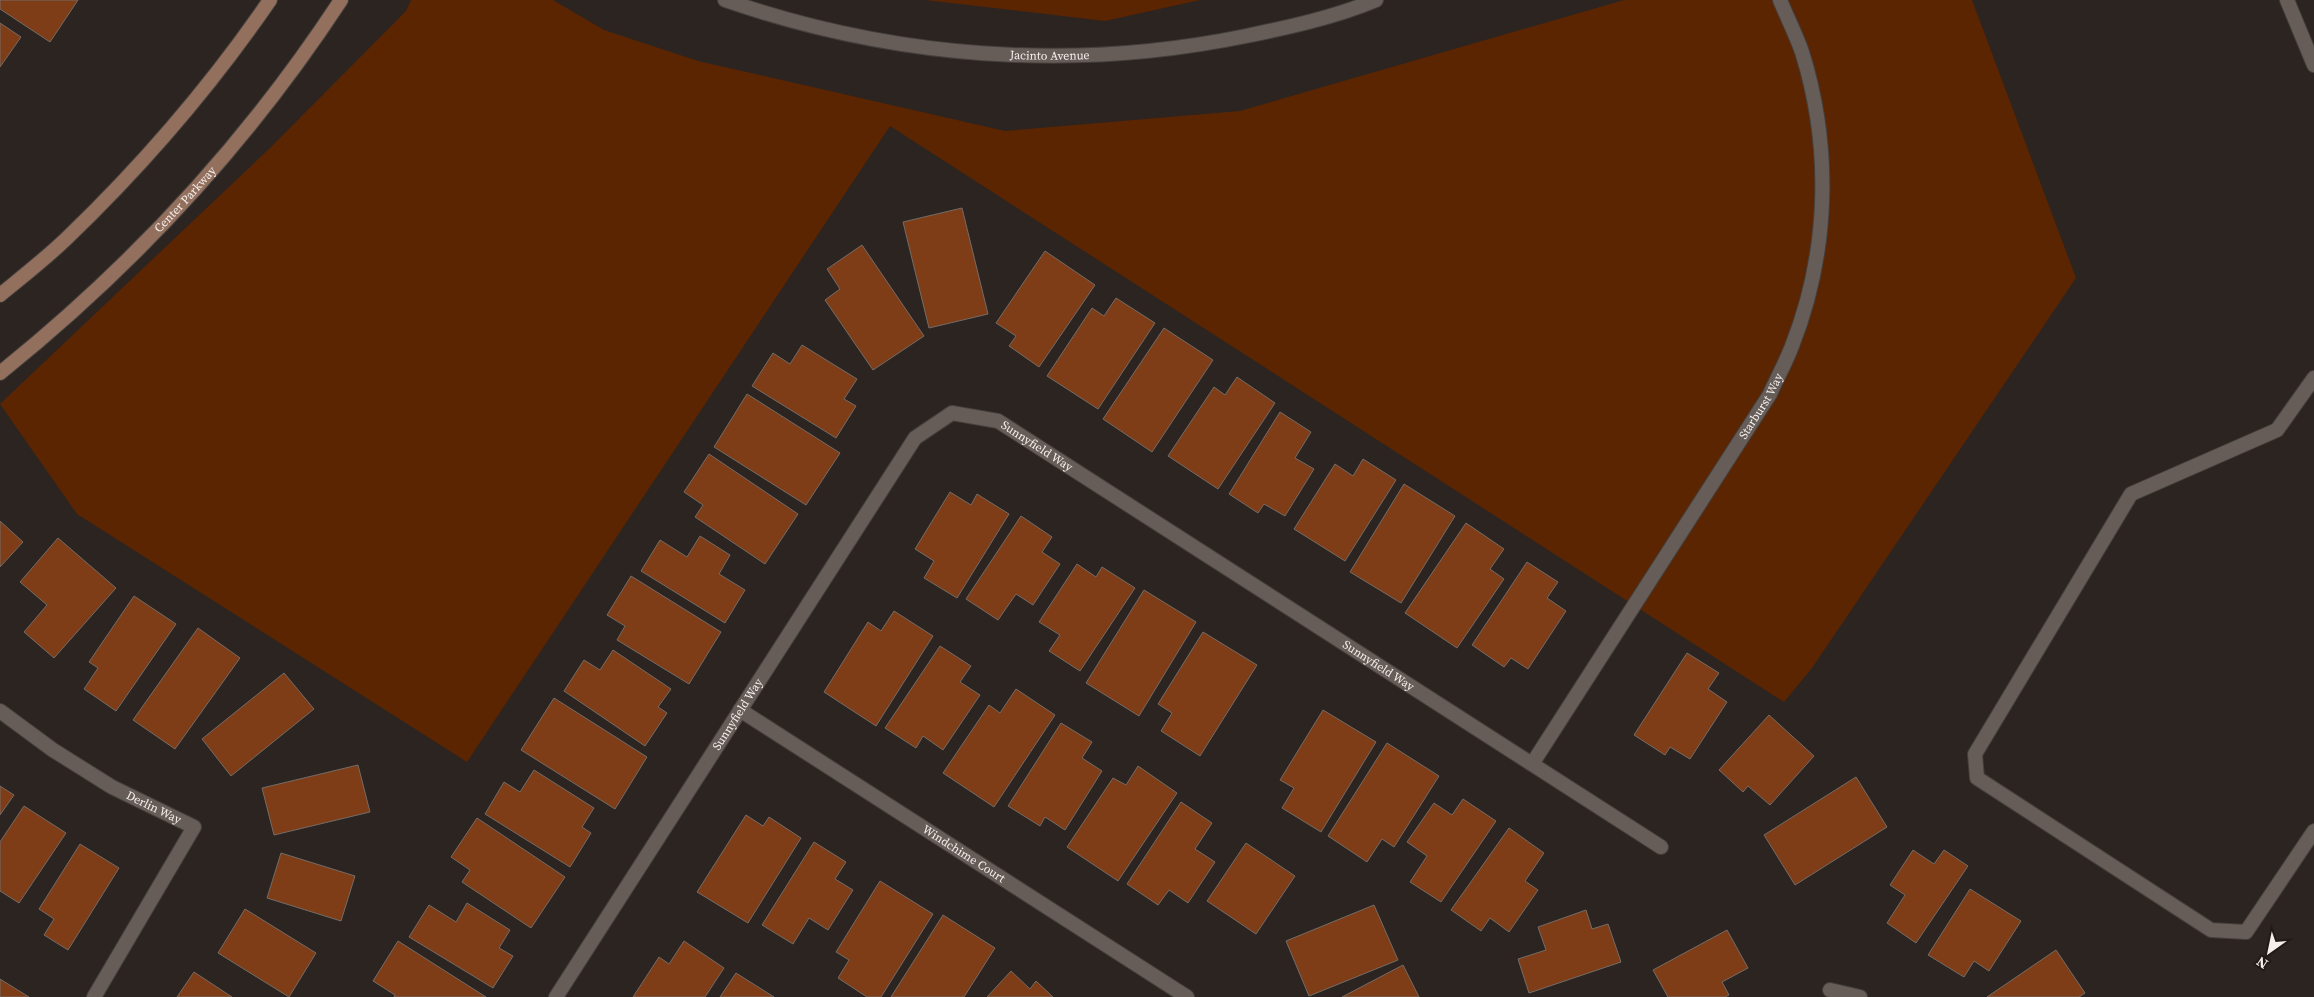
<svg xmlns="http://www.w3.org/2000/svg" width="2314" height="997" font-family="'Source Serif 4',serif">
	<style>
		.green { fill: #5c2502 }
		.building { fill: #7e3d17; stroke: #756c67 }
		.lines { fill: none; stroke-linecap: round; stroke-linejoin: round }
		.service-casing { stroke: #443f3c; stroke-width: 16 }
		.minor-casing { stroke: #443f3c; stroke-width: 16 }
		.tertiary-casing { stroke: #443f3c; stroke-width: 16 }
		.secondary-casing { stroke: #443f3c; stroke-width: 16 }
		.service { stroke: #665d59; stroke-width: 14 }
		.minor { stroke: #665d59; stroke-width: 14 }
		.tertiary { stroke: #665d59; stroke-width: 14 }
		.secondary { stroke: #936f5d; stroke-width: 14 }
		.labels { text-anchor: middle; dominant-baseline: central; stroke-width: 4; stroke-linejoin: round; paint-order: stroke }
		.street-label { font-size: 12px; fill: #f4efec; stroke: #211a17 }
	</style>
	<rect width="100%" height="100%" fill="#2b2420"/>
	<g class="green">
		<path d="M411 0H553L604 30 698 61 1005 131 1240 111 1624 0H1972L2076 278 1812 668 1784 702 890 126 467 762 77 514 0 404 271 147 406 11Z"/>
		<path d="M925 0H1200L1105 21Z"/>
	</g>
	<g class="building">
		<path d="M0 0H78L50 42 0 9Z"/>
		<path d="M0 23 21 37 0 67Z"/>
		<path d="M962 208 988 314 929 328 903 222Z"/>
		<path d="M862 245 924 336 873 370 825 300 840 289 827 269Z"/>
		<path d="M1045 251 1095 285 1039 367 1009 346 1016 336 996 323Z"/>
		<path d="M1116 298 1155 323 1098 409 1047 376 1092 308 1104 316Z"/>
		<path d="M1164 328 1213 360 1152 452 1103 419Z"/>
		<path d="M802 345 857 379 844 399 856 406 836 438 752 386 773 353 790 364Z"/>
		<path d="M1237 377 1275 403 1218 489 1168 456 1214 387 1225 395Z"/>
		<path d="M747 394 840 453 806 505 714 447Z"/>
		<path d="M1280 412 1311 432 1295 458 1314 469 1285 516 1264 504 1258 513 1229 494Z"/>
		<path d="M709 454 798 514 765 564 695 517 703 505 684 492Z"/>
		<path d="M1363 459 1396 480 1345 561 1294 529 1335 464 1353 476Z"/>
		<path d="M1404 484 1455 516 1401 603 1350 572Z"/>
		<path d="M950 492 971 505 977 494 1009 514 957 598 924 578 934 561 915 549Z"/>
		<path d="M1021 516 1052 537 1042 552 1060 564 1033 605 1016 594 998 620 966 599Z"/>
		<path d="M0 521 23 542 0 567Z"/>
		<path d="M1466 523 1504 549 1490 569 1504 579 1457 648 1405 613Z"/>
		<path d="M700 536 730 555 719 574 745 590 725 623 641 571 660 540 687 557Z"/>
		<path d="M58 538 116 588 54 658 24 632 47 605 20 582Z"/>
		<path d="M1527 562 1558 582 1547 598 1566 611 1528 669 1511 658 1504 667 1472 645Z"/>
		<path d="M1077 564 1096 577 1102 567 1135 588 1080 671 1049 651 1060 635 1039 622Z"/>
		<path d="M631 576 721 632 689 684 617 640 625 626 607 615Z"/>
		<path d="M1144 590 1196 622 1139 716 1086 683Z"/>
		<path d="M134 596 176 624 116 711 84 689 98 668 89 662Z"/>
		<path d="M894 611 933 636 876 726 824 692 868 622 881 631Z"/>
		<path d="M198 628 240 658 175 749 133 720Z"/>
		<path d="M1203 632 1257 665 1200 756 1161 731 1172 713 1158 704Z"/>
		<path d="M940 646 971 666 960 682 980 695 943 750 923 736 916 748 885 728Z"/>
		<path d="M613 650 671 689 658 707 667 713 645 746 564 691 584 660 600 670Z"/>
		<path d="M1687 653 1719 673 1708 689 1727 702 1690 759 1670 747 1665 755 1634 735Z"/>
		<path d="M284 673 314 709 231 776 202 739Z"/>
		<path d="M1016 689 1055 715 994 807 943 773 989 705 1000 713Z"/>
		<path d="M554 698 647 757 615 809 521 750Z"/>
		<path d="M1323 710 1376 742 1321 832 1282 808 1294 788 1280 780Z"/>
		<path d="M1769 715 1814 756 1770 805 1748 786 1743 792 1719 770Z"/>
		<path d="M1061 723 1092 742 1082 758 1102 771 1065 830 1045 817 1040 826 1008 806Z"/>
		<path d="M1387 743 1439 776 1394 847 1382 839 1367 862 1328 836Z"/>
		<path d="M358 765 370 812 274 835 262 788Z"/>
		<path d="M1138 766 1177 793 1118 881 1067 847 1113 778 1126 785Z"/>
		<path d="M534 770 594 808 582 827 591 833 570 867 485 814 504 782 520 792Z"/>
		<path d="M1856 777 1887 827 1795 885 1764 835Z"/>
		<path d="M0 786 14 795 0 815Z"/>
		<path d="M1463 799 1496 821 1441 902 1410 882 1427 856 1407 842 1434 803 1452 815Z"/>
		<path d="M1181 802 1212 823 1195 849 1215 862 1188 903 1169 890 1158 905 1127 884Z"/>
		<path d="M24 806 66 833 19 903 0 891V842Z"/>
		<path d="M746 815 763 826 769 817 801 838 748 923 697 892Z"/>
		<path d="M477 818 565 877 531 928 462 882 470 870 451 857Z"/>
		<path d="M1509 828 1544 853 1525 881 1538 890 1509 932 1490 918 1481 931 1451 910Z"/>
		<path d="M814 842 846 862 835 879 853 890 828 930 809 918 793 944 762 925Z"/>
		<path d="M1246 843 1295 876 1256 934 1207 901Z"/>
		<path d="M80 844 119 868 68 950 44 935 54 919 39 909Z"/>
		<path d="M1913 850 1934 864 1944 850 1968 866 1916 943 1887 923 1905 895 1890 885Z"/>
		<path d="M281 853 355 876 341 921 267 898Z"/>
		<path d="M880 881 933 914 881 997H867L838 978 849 960 836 952Z"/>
		<path d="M1970 889 2021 921 1989 971 1974 961 1964 977 1928 955Z"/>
		<path d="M467 903 510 930 499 948 513 956 493 988 409 937 429 905 456 922Z"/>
		<path d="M1374 905 1398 960 1309 996 1286 941Z"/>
		<path d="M245 909 316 953 289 997 218 953Z"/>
		<path d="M1586 910 1592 929 1608 924 1621 962 1529 993 1518 959 1546 950 1538 927Z"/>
		<path d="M943 915 995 948 964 997H891Z"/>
		<path d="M1727 930 1748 968 1722 982 1729 995 1725 997H1668L1653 970Z"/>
		<path d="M398 941 486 997H394L395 995 373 981Z"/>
		<path d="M684 941 724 968 705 997H633L659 957 669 964Z"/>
		<path d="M2056 950 2085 993 2079 997H1987Z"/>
		<path d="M1403 965 1419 997H1342Z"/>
		<path d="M1011 971 1030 989 1036 981 1053 997H987Z"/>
		<path d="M194 972 232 997H177Z"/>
		<path d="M736 973 774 997H720Z"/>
		<path d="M0 979 29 997H0Z"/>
	</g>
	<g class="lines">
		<defs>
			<g id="service">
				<path d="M2287 0 2314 65"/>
				<path d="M2314 378 2277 430 2131 494 1975 754 1977 778 2211 930 2246 932 2314 831"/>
			</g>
			<g id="minor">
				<path id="s1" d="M740 710 1187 997"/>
				<path id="s2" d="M0 711 53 750 112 787 194 827 94 997"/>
				<path id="s3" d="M1532 764 1770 394C1777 378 1786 362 1792 346 1829 252 1832 148 1802 52 1796 35 1787 17 1780 0"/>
				<path d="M1830 990 1860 997"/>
				<path id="s4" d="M556 997 915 438 952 413 998 421 1661 847"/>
			</g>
			<g id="tertiary">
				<path id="s5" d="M725 0C893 58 1071 72 1246 36 1290 27 1335 17 1376 0"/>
			</g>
			<g id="secondary">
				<path d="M0 295C22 277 45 259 66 239 142 166 211 86 270 0"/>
				<path id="s6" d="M0 373C132 267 248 142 341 0"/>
			</g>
		</defs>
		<use href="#service" class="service-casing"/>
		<use href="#minor" class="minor-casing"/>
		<use href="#tertiary" class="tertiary-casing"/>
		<use href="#secondary" class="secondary-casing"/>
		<use href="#service" class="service"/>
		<use href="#minor" class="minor"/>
		<use href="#tertiary" class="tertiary"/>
		<use href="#secondary" class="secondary"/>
	</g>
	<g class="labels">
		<g class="street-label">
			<text stroke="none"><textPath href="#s5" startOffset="331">Jacinto Avenue</textPath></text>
			<text stroke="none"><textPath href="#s6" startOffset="254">Center Parkway</textPath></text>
			<text stroke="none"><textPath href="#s3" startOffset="425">Starburst Way</textPath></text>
			<text stroke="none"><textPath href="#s4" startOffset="802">Sunnyfield Way</textPath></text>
			<text stroke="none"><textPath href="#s4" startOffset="1208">Sunnyfield Way</textPath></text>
			<text stroke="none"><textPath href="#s4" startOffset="336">Sunnyfield Way</textPath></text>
			<text stroke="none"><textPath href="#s2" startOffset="182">Derlin Way</textPath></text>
			<text stroke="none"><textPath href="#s1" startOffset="266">Windchime Court</textPath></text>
		</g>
	</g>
	<g transform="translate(2269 952) rotate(213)" stroke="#211a17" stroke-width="4" paint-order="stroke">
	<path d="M0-4L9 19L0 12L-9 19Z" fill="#f4efec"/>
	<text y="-8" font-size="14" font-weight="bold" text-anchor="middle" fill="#f4efec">N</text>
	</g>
</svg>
